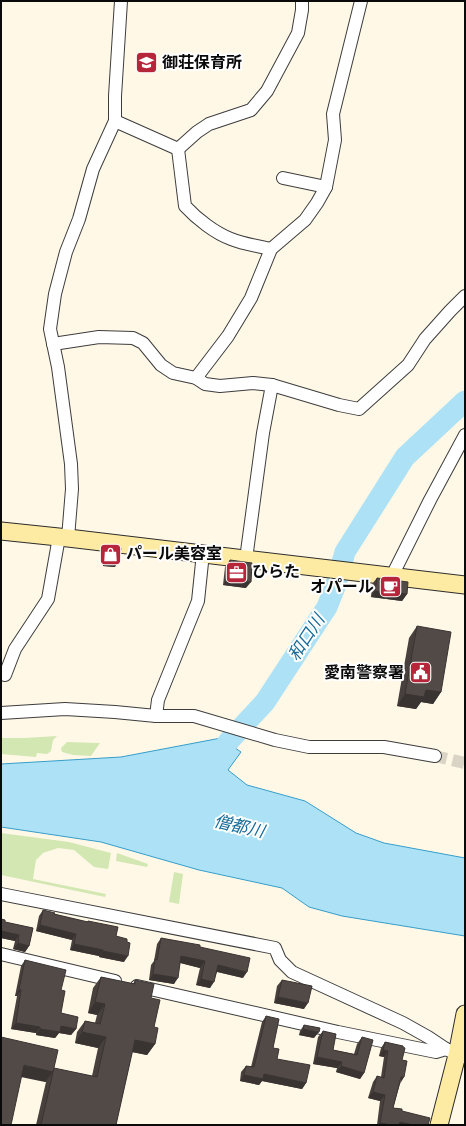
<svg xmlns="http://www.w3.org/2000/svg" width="466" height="1126" font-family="Spectral,'Noto Sans JP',serif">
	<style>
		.green { fill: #d3e7b3 }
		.water { fill: #ade1f5; stroke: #369ecb }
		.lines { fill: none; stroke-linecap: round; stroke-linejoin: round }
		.river { stroke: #ade1f5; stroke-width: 21 }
		.street-tunnel { stroke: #dad4c6; stroke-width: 12; stroke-dasharray: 12 6; stroke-linecap: butt }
		.street-casing { stroke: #3d3d3d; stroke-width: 14 }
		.secondary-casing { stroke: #2c2c2c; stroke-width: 19 }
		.street { stroke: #fff; stroke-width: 12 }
		.secondary { stroke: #feeba3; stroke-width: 17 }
		.wall { fill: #47403d }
		.shaded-wall { fill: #393432 }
		.building { fill: #524a47; stroke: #393432 }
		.labels { text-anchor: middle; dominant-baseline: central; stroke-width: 4; stroke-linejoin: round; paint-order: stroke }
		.poi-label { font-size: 16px; font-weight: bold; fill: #0a0a0a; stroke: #fff; text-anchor: start }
		.water-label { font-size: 17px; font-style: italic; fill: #176d98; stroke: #fff }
	</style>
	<rect width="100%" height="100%" fill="#fff8e7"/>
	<g class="green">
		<path d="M57 736 53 740 51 751 47 754 37 753 36 757 1 754V738H24Z"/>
		<path d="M67 742 100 743 91 756 73 755 62 752 61 748Z"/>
		<path d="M1 833 69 842 111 853 108 869 94 867 74 850 58 848 43 853 36 860 33 879 106 894 105 897 1 875Z"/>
		<path d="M117 853 148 864 147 867 116 861Z"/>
		<path d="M174 872 183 874 179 904 169 902Z"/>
	</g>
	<path class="water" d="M221 738 241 752 228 770 247 785 305 801 356 833 384 843 465 858V936L342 916 309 907 282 888 199 870 101 842 1 827V764L121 757Z"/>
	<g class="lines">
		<path class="river" d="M211 766 228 742 265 702 327 607 335 587 345 552 405 457 465 401"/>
		<path class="street-tunnel" d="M435 756 465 763"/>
		<defs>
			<g id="street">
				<path d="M115 121 178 149"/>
				<path d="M178 149 197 132 209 124 251 110 267 91 298 33 302 10V1"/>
				<path d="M178 149 185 206C197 219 215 233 231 239 243 244 258 246 271 249"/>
				<path d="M283 178 326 187 335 140 333 114 361 1"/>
				<path d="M53 344 99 337 133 338 143 343 161 365 173 373 196 378 205 384 220 386 253 383 272 385 339 405 359 409 408 365 425 339 450 311 465 296"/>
				<path d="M196 378 228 336 251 298 271 249 305 220 317 203 326 187"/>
				<path d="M68 538 72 489 71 464 58 367 50 329 55 294 66 252 79 219 93 169 115 121V96L121 1"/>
				<path d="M246 559 263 433 272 385"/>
				<path d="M392 576 430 500 465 435"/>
				<path d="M1 674 5 675 15 649 48 599 59 537"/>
				<path d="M1 713 65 709 115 712 156 716H194L275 740 309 747H384L435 756"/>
				<path d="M156 716 158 700 198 601 203 553"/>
				<path d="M1 894 275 948 280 960 292 972 403 1023 428 1037 446 1049 463 1057"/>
				<path d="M1 954 115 981"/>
				<path d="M137 986 338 1032 436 1052 446 1049"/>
			</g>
			<g id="secondary">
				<path d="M1 531 68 538 465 585"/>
				<path d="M439 1125 457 1055 465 1014"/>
			</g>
		</defs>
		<use href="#street" class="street-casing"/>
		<use href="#secondary" class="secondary-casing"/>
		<use href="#street" class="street"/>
		<use href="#secondary" class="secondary"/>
	</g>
	<g class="wall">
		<path d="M109 546 115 567 103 566 105 552Z"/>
		<path d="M230 560 246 588 223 585 225 567Z"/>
		<path d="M377 578 407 594 402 601 371 597 372 584Z"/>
		<path d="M417 626 441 692 433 704 421 702 416 709 397 706 409 638Z"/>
		<path d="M43 910 54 914 87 922 88 921 116 936 124 962 99 957V956L70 950 72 940 36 931 39 916Z"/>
		<path d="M1 919 5 922 33 928 29 946 25 952 13 949 15 941 1 938Z"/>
		<path d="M161 938 200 947 243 978 217 972 210 988 196 985 200 968 180 963 174 984 149 980 151 965 154 961 157 944Z"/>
		<path d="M25 960 61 990V1013L76 1029 71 1035 59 1033 55 1038 36 1035V1033L11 1029 17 996H15L21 966Z"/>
		<path d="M101 977 133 984 135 980 151 998 154 1027 155 1044 147 1055 132 1052 116 1125H36L46 1082H45L1 1037 54 1069 92 1076 98 1048 75 1043 77 1032 85 1021 95 1023 97 1015 88 1013 93 988Z"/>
		<path d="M282 980 304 1009 274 1003 277 986Z"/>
		<path d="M266 1016 273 1048 277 1059 306 1083 302 1089 262 1081 259 1085 240 1081 241 1072 246 1066 251 1067 262 1022Z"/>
		<path d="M304 1025 314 1038 299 1035 300 1031Z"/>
		<path d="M323 1031 333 1050 354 1054 357 1044 362 1037 364 1073 360 1079 336 1072 337 1068 313 1064 318 1037Z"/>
		<path d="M385 1042 402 1060 400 1084 393 1108 402 1111 428 1125H377L380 1101 368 1098 373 1082 377 1076 381 1077 384 1057 379 1056 381 1048Z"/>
	</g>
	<g class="shaded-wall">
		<path d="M108 560 119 561 115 567 103 566Z"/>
		<path d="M228 579 251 582 246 588 223 585Z"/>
		<path d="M375 591 407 594 402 601 371 597Z"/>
		<path d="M426 690 441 692 433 704 421 702 416 709 397 706 405 694Z"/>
		<path d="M40 925 76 934 72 940 36 931Z"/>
		<path d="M1 931 19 935 15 941 1 938Z"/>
		<path d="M18 943 29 946 25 952 13 949Z"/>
		<path d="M74 944 103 950 99 956 70 950Z"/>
		<path d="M103 951 128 956 124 962 99 957Z"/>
		<path d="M181 956 205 961 200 968 177 962Z"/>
		<path d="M218 965 247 972 243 978 214 971Z"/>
		<path d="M153 974 178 978 174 984 149 980Z"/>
		<path d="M201 979 214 982 210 988 196 985Z"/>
		<path d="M19 989 21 990 17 996H15Z"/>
		<path d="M278 997 308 1003 304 1009 274 1003Z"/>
		<path d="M95 1002 105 1004 97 1015 88 1013Z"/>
		<path d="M16 1023 40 1027 36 1033 11 1029Z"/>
		<path d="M61 1026 76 1029 71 1035 59 1033 55 1038 36 1035 40 1029Z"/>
		<path d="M303 1029 319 1032 314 1038 299 1035Z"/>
		<path d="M82 1032 106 1037 98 1048 75 1043Z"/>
		<path d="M135 1040 155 1044 147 1055 127 1051Z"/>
		<path d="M383 1050 388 1051 384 1057 379 1056Z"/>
		<path d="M317 1057 342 1062 337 1068 313 1064Z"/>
		<path d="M24 1065 53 1072 45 1082 16 1076Z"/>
		<path d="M341 1066 364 1073 360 1079 336 1072Z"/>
		<path d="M264 1074 306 1083 302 1089 262 1081 259 1085 240 1081 244 1075Z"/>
		<path d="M401 1077H404L400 1084Z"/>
		<path d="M373 1092 385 1095 380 1101 368 1098Z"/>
		<path d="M400 1122 413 1125H398Z"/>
		<path d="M380 1123 392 1125H379Z"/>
	</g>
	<g class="building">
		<path d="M109 546 121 548 119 561 108 560Z"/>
		<path d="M230 560 252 563 251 582 228 579Z"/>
		<path d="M377 578 408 582 407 594 375 591Z"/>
		<path d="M417 626 451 632 441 692 426 690 424 697 405 694Z"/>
		<path d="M43 910 55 913 54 914 88 922V921L118 927 116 936 127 939V942L130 943 128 956 103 951V950L74 944 76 934 40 925Z"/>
		<path d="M1 919 5 920V922L33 928 29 946 18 943 19 935 1 931Z"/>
		<path d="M161 938 200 945V947L250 958 247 972 218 965 214 982 201 979 205 961 181 956 178 978 153 974 155 959 157 960Z"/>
		<path d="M25 960 66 970 61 990 65 991 61 1013 78 1017 76 1029 61 1026 60 1032 40 1029V1027L16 1023 21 990 19 989Z"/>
		<path d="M101 977 135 984V980L154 984 151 998 160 1000 154 1027 158 1028 155 1044 135 1040 116 1125H41L54 1068 97 1077 106 1037 82 1032 85 1021 100 1024 105 1004 95 1002Z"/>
		<path d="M282 980 312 986 308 1003 278 997Z"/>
		<path d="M266 1016 279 1019 273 1048 279 1049 277 1059 310 1065 306 1083 264 1074 263 1079 244 1075 246 1066 254 1067Z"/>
		<path d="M304 1025 320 1028 319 1032 303 1029Z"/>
		<path d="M323 1031 336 1034 333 1050 357 1055 362 1037 373 1040 364 1073 341 1066 342 1062 317 1057Z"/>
		<path d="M1 1037 58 1050 53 1072 24 1065 11 1125H1Z"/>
		<path d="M385 1042 403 1046V1047L405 1048 402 1060 407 1061 404 1077H401L393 1108 402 1109V1111L430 1118 428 1125H413L400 1122 399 1125H392L380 1123 385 1095 373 1092 377 1076 384 1078 388 1051 383 1050Z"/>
	</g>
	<defs>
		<symbol id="school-square" viewBox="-11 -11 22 22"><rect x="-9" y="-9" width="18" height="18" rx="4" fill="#b7253b" stroke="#fff"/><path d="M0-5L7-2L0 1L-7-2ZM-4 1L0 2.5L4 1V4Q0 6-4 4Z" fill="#fff"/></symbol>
		<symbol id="shop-square" viewBox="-11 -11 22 22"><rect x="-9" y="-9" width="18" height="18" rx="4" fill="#b7253b" stroke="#fff"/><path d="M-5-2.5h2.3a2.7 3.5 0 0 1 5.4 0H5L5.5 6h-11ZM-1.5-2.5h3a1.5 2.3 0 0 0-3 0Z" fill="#fff"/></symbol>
		<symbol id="office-square" viewBox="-11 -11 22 22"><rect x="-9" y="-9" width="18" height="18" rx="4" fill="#b7253b" stroke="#fff"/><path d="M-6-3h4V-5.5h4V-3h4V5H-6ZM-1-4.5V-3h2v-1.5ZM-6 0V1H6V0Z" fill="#fff"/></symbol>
		<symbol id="cafe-square" viewBox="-11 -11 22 22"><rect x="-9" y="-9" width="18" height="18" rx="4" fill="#b7253b" stroke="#fff"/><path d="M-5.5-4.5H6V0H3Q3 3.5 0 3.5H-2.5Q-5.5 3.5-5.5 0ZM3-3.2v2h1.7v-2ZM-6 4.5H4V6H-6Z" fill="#fff"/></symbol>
		<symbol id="civic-square" viewBox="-11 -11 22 22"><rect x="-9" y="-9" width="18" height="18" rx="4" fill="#b7253b" stroke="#fff"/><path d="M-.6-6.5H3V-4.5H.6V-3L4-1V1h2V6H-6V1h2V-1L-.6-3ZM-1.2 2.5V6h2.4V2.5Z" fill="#fff"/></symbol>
	</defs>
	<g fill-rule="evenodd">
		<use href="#school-square" x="134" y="50" width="25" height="25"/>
		<use href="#shop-square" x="98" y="542" width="25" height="25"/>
		<use href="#office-square" x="224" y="560" width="25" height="25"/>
		<use href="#cafe-square" x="378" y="574" width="25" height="25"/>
		<use href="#civic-square" x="408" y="660" width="25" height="25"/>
	</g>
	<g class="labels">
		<g class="poi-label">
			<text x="162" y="63">御荘保育所</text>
			<text x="126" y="554">パール美容室</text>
			<text x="252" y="572">ひらた</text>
			<text x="374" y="587" text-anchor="end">オパール</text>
			<text x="404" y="673" text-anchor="end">愛南警察署</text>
		</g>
		<g class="water-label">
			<text transform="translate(307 638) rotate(-57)">和口川</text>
			<text transform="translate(239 827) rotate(13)">僧都川</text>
		</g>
	</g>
	<rect width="466" height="1126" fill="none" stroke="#0a0a0a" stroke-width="4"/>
</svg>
